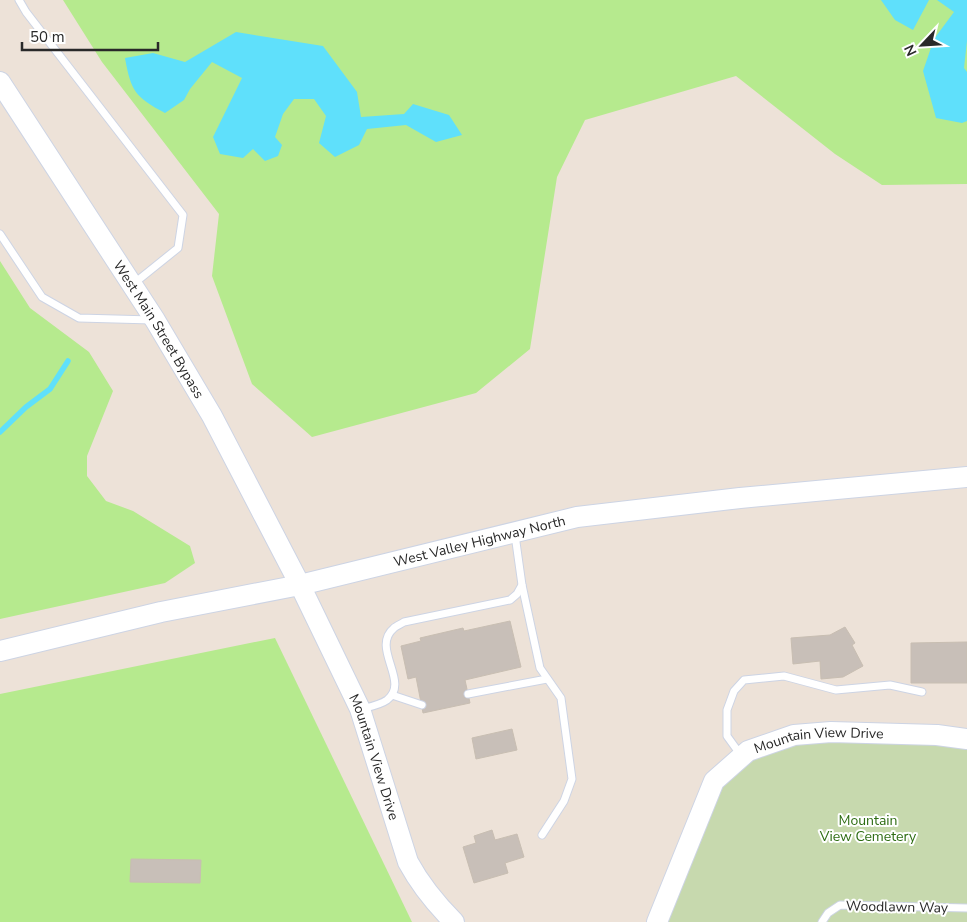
<svg xmlns="http://www.w3.org/2000/svg" width="967" height="922" font-family="'Nunito Sans',sans-serif">
	<style>
		.green { fill: #b6ea8e }
		.cemetery { fill: #c7d9ae }
		.water { fill: #5fe0fb }
		.lines { fill: none; stroke-linecap: round; stroke-linejoin: round }
		.stream { stroke: #5fe0fb; stroke-width: 5.5 }
		.building { fill: #c8bfb8; stroke: #c8beb2 }
		.lane-casing { stroke: #cdd4e4; stroke-width: 9 }
		.secondary-casing { stroke: #cdd4e4; stroke-width: 22 }
		.lane { stroke: #fff; stroke-width: 7 }
		.secondary { stroke: #fff; stroke-width: 20 }
		.labels { text-anchor: middle; dominant-baseline: central; stroke-width: 4; stroke-linejoin: round; paint-order: stroke }
		.street-label { font-size: 14px; fill: #292929; stroke: #fff }
		.park-label { font-size: 14px; fill: #2d6c12; stroke: #fff }
	</style>
	<rect width="100%" height="100%" fill="#ede2d8"/>
	<g class="green">
		<path d="M63 0H967V184L882 185 835 154 736 76 585 120 557 177 530 349 476 393 312 437 252 384 212 276 219 214 102 62Z"/>
		<path d="M0 261 30 308 89 352 113 391 87 456V476L106 501 133 511 190 546 195 563 165 583 0 619Z"/>
		<path d="M275 638 412 922H0V694Z"/>
	</g>
	<path class="cemetery" d="M794 735 967 739V922H657L714 781Z"/>
	<g class="water">
		<path d="M881 0H929L913 30 895 20Z"/>
		<path d="M937 0H967V41L964 68 967 72V121L962 123 936 118 923 71 934 39 954 12Z"/>
		<path d="M236 32 323 46 357 92 361 117 404 114 413 104 449 115 462 135 436 142 406 125 367 129 359 145 335 157 319 143 326 116 314 99H294L283 114 275 137 282 145 278 156 265 161 253 149 243 158 220 154 213 137 242 78 212 62 190 89 184 100 165 113C135 97 131 91 125 58L153 53 185 62Z"/>
	</g>
	<g class="lines">
		<path class="stream" d="M0 432 26 407 50 389 68 361"/>
	</g>
	<g class="building">
		<path d="M510 621 521 667 465 680 470 703 423 713 416 677 408 679 401 646 421 641 420 638 463 628 464 631Z"/>
		<path d="M845 627 855 643 852 645 863 666 843 677 821 679 820 661 793 664 791 638 830 635Z"/>
		<path d="M967 642V683H911V643Z"/>
		<path d="M512 729 517 750 476 759 472 738Z"/>
		<path d="M492 830 495 840 517 834 524 857 505 863 508 873 474 883 463 847 476 843 474 836Z"/>
		<path d="M131 859 201 860 200 883 130 882Z"/>
	</g>
	<g class="lines">
		<defs>
			<g id="lane">
				<path d="M19 0 26 12 183 215 178 248 132 285"/>
				<path d="M0 234 42 297 79 318 152 320"/>
				<path d="M522 585 540 668 561 698 572 779 564 801 542 835"/>
				<path d="M468 694 547 679"/>
				<path d="M392 695 422 705"/>
				<path d="M361 709C369 707 380 705 387 700 411 682 370 648 394 628 396 626 401 624 404 622L510 600 517 594 522 585 515 535"/>
				<path d="M740 754 727 736V710L734 691 744 680 784 676 836 690 890 685 922 692"/>
				<path d="M822 922 828 913 840 905 967 908"/>
			</g>
			<g id="secondary">
				<path id="s1" d="M0 82 155 320 212 416 300 585 360 709 408 862C421 886 435 903 454 922"/>
				<path id="s2" d="M0 651 161 612 300 585 577 517 740 498 967 477"/>
				<path id="s3" d="M657 922 714 781 748 751 794 735 831 732 937 735 967 739"/>
			</g>
		</defs>
		<use href="#lane" class="lane-casing"/>
		<use href="#secondary" class="secondary-casing"/>
		<use href="#lane" class="lane"/>
		<use href="#secondary" class="secondary"/>
	</g>
	<g class="labels">
		<g class="street-label">
			<text stroke="none"><textPath href="#s1" startOffset="294">West Main Street Bypass</textPath></text>
			<text stroke="none"><textPath href="#s2" startOffset="492">West Valley Highway North</textPath></text>
			<text stroke="none"><textPath href="#s3" startOffset="270">Mountain View Drive</textPath></text>
			<text stroke="none"><textPath href="#s1" startOffset="774">Mountain View Drive</textPath></text>
			<text transform="translate(897 907) rotate(1)">Woodlawn Way</text>
		</g>
		<g class="park-label">
			<text x="868" y="820">Mountain<tspan x="868" dy="16">View Cemetery</tspan></text>
		</g>
	</g>
	<g transform="translate(922 45) rotate(245)" stroke="#ffffff" stroke-width="4" paint-order="stroke">
	<path d="M0-4L9 19L0 12L-9 19Z" fill="#292929"/>
	<text y="-8" font-size="14" font-weight="bold" text-anchor="middle" fill="#292929">N</text>
	</g>
	<path d="M22 42v8h136v-8" fill="none" stroke="#292929" stroke-width="2.5"/>
	<text x="30" y="42" font-size="15" fill="#292929" stroke="#ffffff" stroke-width="4" paint-order="stroke">50 m</text>
</svg>
